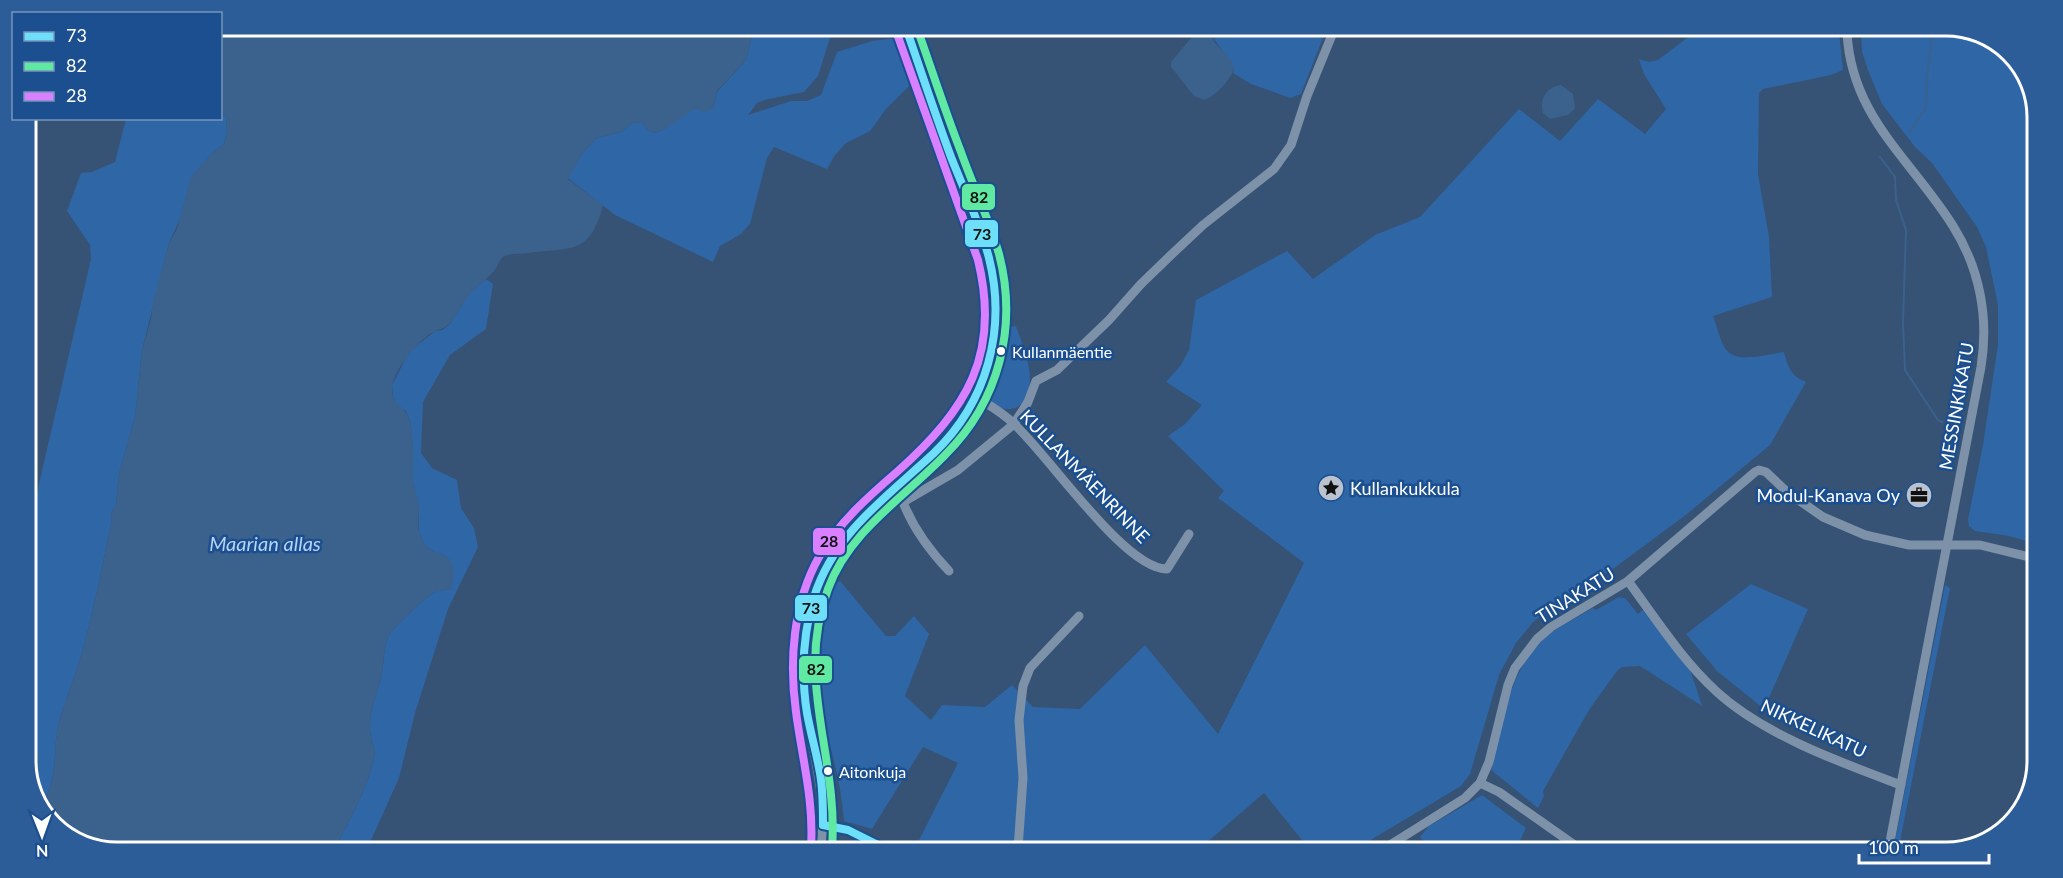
<svg xmlns="http://www.w3.org/2000/svg" width="2063" height="878" font-family="Lato,sans-serif">
	<style>
		.green { fill: #2f66a5 }
		.water { fill: #3b618d }
		.lines { fill: none; stroke-linecap: round; stroke-linejoin: round }
		.stream { stroke: #3b618d; stroke-width: 2 }
		.minor { stroke: #7d92a8; stroke-width: 9 }
		.bus-1-casing { stroke: #1b4f8f; stroke-width: 12 }
		.bus-2-casing { stroke: #1b4f8f; stroke-width: 12 }
		.bus-3-casing { stroke: #1b4f8f; stroke-width: 12 }
		.bus-1 { stroke: #6ddff8; stroke-width: 8 }
		.bus-2 { stroke: #60e9a3; stroke-width: 8 }
		.bus-3 { stroke: #d880ff; stroke-width: 8 }
		.bus-dot { fill: #fff; stroke: #1b4f8f; stroke-width: 2 }
		.labels { text-anchor: middle; dominant-baseline: central; stroke-width: 5; stroke-linejoin: round; paint-order: stroke }
		.bus-label { font-size: 16px; fill: #fff; stroke: #1b4f8f; text-anchor: start }
		.street-label { font-size: 18px; fill: #fff; stroke: #1b4f8f }
		.poi-label { font-size: 18px; fill: #fff; stroke: #1b4f8f; text-anchor: start }
		.water-label { font-size: 20px; font-style: italic; fill: #b5d3f5; stroke: #1b4f8f }
		.rim { fill: none; stroke: #fff; stroke-width: 3 }
		.line-badge { stroke: #1b4f8f; stroke-width: 2 }
		.pale-badge-label { font-size: 16px; text-anchor: middle; font-weight: bold; fill: #111 }
	</style>
	<rect width="100%" height="100%" fill="#365274"/>
	<g class="green">
		<path d="M754 28H833L818 76 804 92 764 100 757 103 748 115 791 101H807L821 95 837 52 872 41 897 38 912 83 886 109 870 131 846 143 835 155 827 169 774 147 767 158 750 224 741 234 720 246 713 262 615 215 568 178 583 152 597 138 621 132 633 123 642 122 648 130 654 133C670 129 681 112 698 108 702 107 708 109 713 109L717 92 746 60Z"/>
		<path d="M1208 29 1326 30 1301 94 1290 98 1251 84 1233 73 1234 68C1226 54 1216 44 1208 29Z"/>
		<path d="M1696 31 1839 32 1843 70 1831 75 1763 89 1759 93 1758 174 1769 237 1772 297 1713 316C1717 326 1719 338 1725 348 1735 365 1768 354 1784 352 1788 367 1791 376 1806 382L1770 445 1687 514 1617 566 1534 621 1516 643 1499 675 1470 774 1461 786 1354 850H1310L1264 793 1198 850 919 849 915 848 958 763 923 747 872 829 844 821C842 798 838 775 832 753 830 743 826 733 824 722 816 676 821 631 832 585L840 581 886 636H895L914 616 929 634 905 696 931 720 942 705 985 707 1012 685 1033 707 1080 709 1145 645 1218 734 1304 563 1218 498 1224 491 1168 436 1185 424 1202 405 1166 382 1181 365 1189 350 1196 300 1287 251 1313 279 1375 235 1420 217 1519 109 1560 141 1598 99 1645 134 1666 109 1644 74 1639 59 1649 62 1658 60Z"/>
		<path d="M1861 32H1981L2019 61 2037 111 2033 543 2009 536 1975 531 1969 526 1968 519 1983 445 1998 344V305L1986 247 1977 227 1932 163 1915 147 1882 104 1868 70 1862 52Z"/>
		<path d="M221 112 226 117 227 131 224 144 210 155 169 243 142 350 135 417 119 474 116 504 111 514 112 520C102 567 93 614 80 660 72 687 59 712 56 740 55 757 54 795 40 804L26 768V540L91 259 90 245 67 211 81 173 92 172 115 162 126 119 220 118Z"/>
		<path d="M486 279 493 284 486 329 450 355 423 402 421 453 432 468 457 480 461 508 474 528 478 547 448 609 415 713 399 778 368 847H336C350 818 367 790 374 758 376 748 371 741 370 731 369 712 376 696 381 678 384 665 383 650 388 637 389 631 427 596 433 593 438 590 445 590 451 589L446 556 437 553 425 546 419 533V507L413 483V446L410 421 406 411 397 405 393 397 392 385 409 352 435 331 442 330 449 325 469 294Z"/>
		<path d="M1016 326C1022 343 1030 362 1030 380 1029 420 990 415 987 389 986 379 993 373 997 364 1002 352 1002 341 1001 328Z"/>
		<path d="M1751 584 1808 609 1764 709 1717 671 1686 634Z"/>
		<path d="M1945 585 1950 588 1898 852H1893Z"/>
		<path d="M1619 597 1625 598 1638 614 1644 609 1689 666 1702 706 1640 666 1622 667 1617 671 1589 710 1543 791 1544 796 1538 808 1491 770C1503 724 1508 669 1546 637 1560 625 1578 617 1593 608L1596 610Z"/>
		<path d="M1482 795 1526 828 1515 851H1431L1420 837 1429 826Z"/>
	</g>
	<g class="water">
		<path d="M221 26 754 28 746 60 717 91 713 109 703 113 697 108C683 116 668 129 654 133L648 130 642 122 633 123 621 132 597 138 583 152 568 179 603 205C590 256 571 247 528 253 519 254 512 253 504 256 499 260 498 266 494 271 487 279 478 285 471 293 463 302 458 314 450 323 445 329 441 328 435 331 419 339 393 370 392 388 391 405 401 403 407 414 411 421 413 441 413 449 414 460 413 471 413 481 414 490 418 498 419 508 419 516 417 527 420 535 430 566 463 540 451 589 445 590 438 590 433 593 427 596 389 631 388 637 383 650 384 665 381 678 376 696 369 712 370 731 371 741 376 748 374 758 367 790 350 818 336 847L82 846 44 817 40 804C54 795 55 757 56 740 59 712 72 687 80 660 93 614 102 567 112 520L111 514 116 504 119 474 135 417 142 350 151 319 153 302 162 269 169 243 177 229 191 177 210 155 224 144 227 131 226 117 221 112Z"/>
		<path d="M1193 29H1208L1215 43 1232 61 1234 68C1232 78 1215 97 1204 100L1194 96 1171 67V62L1191 38Z"/>
		<path d="M1561 85 1573 94 1575 108 1568 115 1550 119 1543 113C1539 99 1546 87 1561 85Z"/>
	</g>
	<g class="lines">
		<g class="stream">
			<path d="M1910 132 1926 107 1928 65 1932 40 1935 32"/>
			<path d="M1880 157 1895 177 1896 200 1906 230 1903 322 1905 370 1938 420 1942 422"/>
		</g>
		<g class="minor">
			<path d="M1847 32C1851 117 1911 159 1953 226 1980 269 1989 318 1981 367L1888 852"/>
			<path d="M976 397C989 405 1003 413 1014 424 1048 454 1124 569 1167 569L1189 534"/>
			<path d="M949 571C930 551 913 528 903 502L958 470 1014 424 1028 402 1036 381 1057 370 1109 320 1141 284 1171 255 1203 225 1274 169 1291 145 1307 96 1334 30"/>
			<path d="M1628 581C1656 619 1682 660 1717 692 1764 735 1842 763 1901 785"/>
			<path d="M1480 783 1499 792 1583 851"/>
			<path d="M823 825 848 830 887 849"/>
			<path d="M821 848C827 800 815 761 807 714 800 672 804 624 818 584 840 524 897 490 940 446 987 399 1005 338 992 272 984 232 965 194 951 157 935 114 921 71 906 28"/>
			<path d="M1018 849 1023 778 1019 720 1023 686 1030 668 1079 616"/>
			<path d="M1382 850 1465 798 1480 783 1489 762 1508 685 1515 668 1537 639 1551 627 1628 581 1755 472 1759 470 1766 472 1787 492 1823 517 1865 535 1909 545H1980L2033 558"/>
		</g>
		<defs>
			<g id="bus-1">
				<path d="M823 825C823 810 823 795 821 780 818 757 811 736 807 713 801 675 803 634 814 597 834 533 888 496 934 453 987 402 1007 330 989 258 980 223 964 190 951 157 935 114 921 71 906 28"/>
				<path d="M823 825 848 830 886 849"/>
			</g>
			<path id="bus-2" d="M832 848C839 757 794 681 828 589 849 531 905 497 946 454 999 401 1018 327 999 254 989 219 973 186 961 152 945 111 932 70 917 28"/>
			<path id="bus-3" d="M811 847C814 800 802 758 796 712 789 661 793 603 819 557 838 523 869 496 898 471 967 409 1001 355 978 260L896 31"/>
		</defs>
		<use href="#bus-1" class="bus-1-casing"/>
		<use href="#bus-2" class="bus-2-casing"/>
		<use href="#bus-3" class="bus-3-casing"/>
		<use href="#bus-1" class="bus-1"/>
		<use href="#bus-2" class="bus-2"/>
		<use href="#bus-3" class="bus-3"/>
	</g>
	<defs>
		<symbol id="sight-disc" viewBox="-11 -11 22 22"><circle r="9.5" fill="#b9c2ce" stroke="#1b4f8f"/><path d="M0-6L1.8-2.2L6-1.7L2.9 1.2L3.7 5.4L0 3.3L-3.7 5.4L-2.9 1.2L-6-1.7L-1.8-2.2Z" fill="#111"/></symbol>
		<symbol id="office-disc" viewBox="-11 -11 22 22"><circle r="9.5" fill="#b9c2ce" stroke="#1b4f8f"/><path d="M-6-3h4V-5.5h4V-3h4V5H-6ZM-1-4.5V-3h2v-1.5ZM-6 0V1H6V0Z" fill="#111"/></symbol>
	</defs>
	<g fill-rule="evenodd">
		<use href="#sight-disc" x="1316" y="473" width="30" height="30"/>
		<use href="#office-disc" x="1904" y="480" width="30" height="30"/>
	</g>
	<g class="bus-dot">
		<circle cx="1001" cy="351" r="5"/>
		<circle cx="828" cy="771" r="5"/>
	</g>
	<g class="labels">
		<g class="bus-label">
			<text x="1012" y="351">Kullanmäentie</text>
			<text x="839" y="771">Aitonkuja</text>
		</g>
		<g class="street-label">
			<text transform="translate(1956 406) rotate(-80)">MESSINKIKATU</text>
			<text transform="translate(1085 476) rotate(46)">KULLANMÄENRINNE</text>
			<text transform="translate(1575 595) rotate(-32)">TINAKATU</text>
			<text transform="translate(1814 728) rotate(25)">NIKKELIKATU</text>
		</g>
		<g class="poi-label">
			<text x="1350" y="488">Kullankukkula</text>
			<text x="1900" y="495" text-anchor="end">Modul-Kanava Oy</text>
		</g>
		<g class="water-label">
			<text x="265" y="543">Maarian allas</text>
		</g>
	</g>
	<path d="M0 0H2063V878H0ZM117 36H1946A81 81 0 0 1 2027 117V761A81 81 0 0 1 1946 842H117A81 81 0 0 1 36 761V117A81 81 0 0 1 117 36Z" fill="#2d5d98" fill-rule="evenodd"/>
	<path class="rim" d="M117 36H1946A81 81 0 0 1 2027 117V761A81 81 0 0 1 1946 842H117A81 81 0 0 1 36 761V117A81 81 0 0 1 117 36Z"/>
	<g class="line-badge">
		<rect x="961" y="183" width="35" height="28" rx="6" fill="#60e9a3"/>
		<rect x="964" y="219" width="35" height="29" rx="6" fill="#6ddff8"/>
		<rect x="812" y="527" width="34" height="29" rx="6" fill="#d880ff"/>
		<rect x="794" y="594" width="34" height="28" rx="6" fill="#6ddff8"/>
		<rect x="798" y="655" width="35" height="29" rx="6" fill="#60e9a3"/>
	</g>
	<g class="pale-badge-label">
		<text x="979" y="203">82</text>
		<text x="982" y="240">73</text>
		<text x="829" y="547">28</text>
		<text x="811" y="614">73</text>
		<text x="816" y="675">82</text>
	</g>
	<rect x="12" y="12" width="210" height="108" fill="#1b4f8f" stroke="#7695bc" stroke-width="1.5"/>
	<rect x="24" y="32" width="30" height="9" fill="#6ddff8" stroke="#7695bc" stroke-width="1.5"/>
	<text x="66" y="42" font-size="18" fill="#ffffff">73</text>
	<rect x="24" y="62" width="30" height="9" fill="#60e9a3" stroke="#7695bc" stroke-width="1.5"/>
	<text x="66" y="72" font-size="18" fill="#ffffff">82</text>
	<rect x="24" y="92" width="30" height="9" fill="#d880ff" stroke="#7695bc" stroke-width="1.5"/>
	<text x="66" y="102" font-size="18" fill="#ffffff">28</text>
	<g transform="translate(42 836) rotate(179)" stroke="#1b4f8f" stroke-width="4.5" paint-order="stroke">
	<path d="M0-4.5L10 22L0 15L-10 22Z" fill="#ffffff"/>
	<text y="-9" font-size="16" font-weight="bold" text-anchor="middle" fill="#ffffff">N</text>
	</g>
	<path d="M1859 854v9h130v-9" fill="none" stroke="#ffffff" stroke-width="3"/>
	<text x="1868" y="854" font-size="18" fill="#ffffff" stroke="#1b4f8f" stroke-width="4.5" paint-order="stroke">100 m</text>
</svg>
